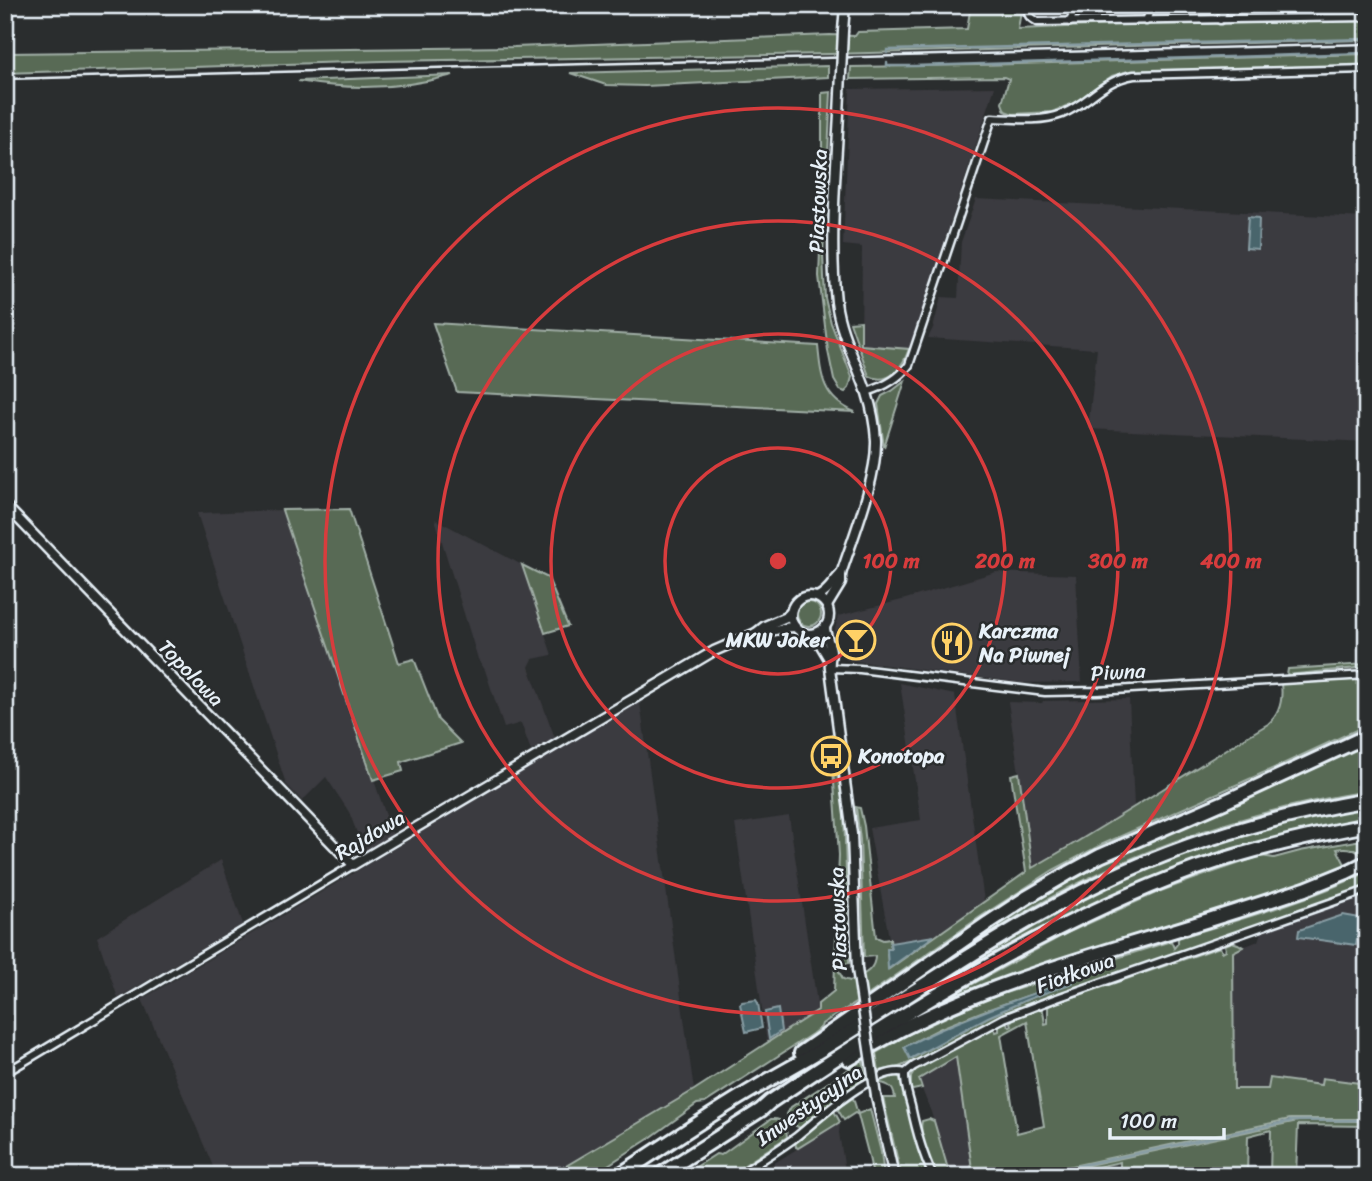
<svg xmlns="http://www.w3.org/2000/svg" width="1372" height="1181" font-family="Sriracha,sans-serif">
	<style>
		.built { fill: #3b3a3f }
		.green { fill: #596b55; stroke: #a0aea6; stroke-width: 2; fill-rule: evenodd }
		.water { fill: #48656c; stroke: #889da4; stroke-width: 2 }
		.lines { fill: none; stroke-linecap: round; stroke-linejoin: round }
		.stream { stroke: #889da4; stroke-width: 2.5 }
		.minor-casing { stroke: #e8f1f8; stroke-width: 11 }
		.tertiary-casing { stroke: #e8f1f8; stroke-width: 13 }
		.motorway-casing { stroke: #e8f1f8; stroke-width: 18 }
		.minor { stroke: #2a2d2e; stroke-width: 6 }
		.tertiary { stroke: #2a2d2e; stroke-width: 8 }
		.motorway { stroke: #2a2d2e; stroke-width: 12 }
		.rail { stroke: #e8f1f8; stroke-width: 2.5 }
		.tertiary-bridge-casing { stroke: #e8f1f8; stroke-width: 13; stroke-linecap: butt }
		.tertiary-bridge { stroke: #2a2d2e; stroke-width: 8 }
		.ring { fill: none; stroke: #d83c3d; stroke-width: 3.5 }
		.labels { text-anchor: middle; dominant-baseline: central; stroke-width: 5; stroke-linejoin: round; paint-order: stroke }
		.street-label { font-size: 21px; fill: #e8f1f8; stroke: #2a2d2e }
		.poi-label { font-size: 21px; font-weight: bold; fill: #e8f1f8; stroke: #2a2d2e; text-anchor: start }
		.centre { fill: #d83c3d; stroke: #2a2d2e; stroke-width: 3.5 }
		.ring-label { font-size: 21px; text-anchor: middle; font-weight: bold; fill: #d83c3d; stroke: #2a2d2e; stroke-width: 5; stroke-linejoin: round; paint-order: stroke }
	</style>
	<rect width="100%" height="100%" fill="#2a2d2e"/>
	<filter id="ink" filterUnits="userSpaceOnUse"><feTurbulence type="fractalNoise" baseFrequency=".0143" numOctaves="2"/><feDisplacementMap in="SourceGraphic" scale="14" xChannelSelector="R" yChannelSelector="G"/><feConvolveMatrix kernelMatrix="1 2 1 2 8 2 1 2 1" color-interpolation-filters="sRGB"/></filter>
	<g filter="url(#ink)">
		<g class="built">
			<path d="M995 87 909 349 861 345 862 247 843 245 850 89Z"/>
			<path d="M976 199 1367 218V442L1088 429 1097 349 928 338 933 328 941 297 958 298 961 242Z"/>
			<path d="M282 510 393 836 364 851 349 812 326 777 302 801 286 784 197 513Z"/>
			<path d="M435 519 522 565 552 655 533 659 529 667 555 738 531 751 521 723 504 728 485 670 478 659Z"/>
			<path d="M996 572 1076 575 1082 682 1022 683 847 660 839 652 834 634 838 616 902 600Z"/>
			<path d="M900 683 955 695 984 901 934 936 890 943 869 828 921 820Z"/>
			<path d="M1129 699 1134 806 1064 850 1031 868 1019 773 1008 702 1042 703 1043 701Z"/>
			<path d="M640 702 694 1090 549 1176H217L142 999Z"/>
			<path d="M789 816 818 1010 767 1043 735 824Z"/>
			<path d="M221 860 243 924 118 998 97 937Z"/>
			<path d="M1367 896V1084L1323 1078 1322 1085 1271 1078 1268 1089H1234L1233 951 1258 941 1261 932Z"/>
			<path d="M956 1056 973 1176H950L931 1112 918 1079Z"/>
			<path d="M840 1122 839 1133 846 1176H760V1172Z"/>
		</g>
		<g class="green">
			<path d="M971 5H1022L1018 29 1115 25 1367 21V40L830 54 382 61 5 73V53L514 47 830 35 855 36 858 32 967 29Z"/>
			<path d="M1367 54V65L1128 71 1112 76 1076 102 1052 112 1013 114 1005 111 1002 103 1009 79 1004 77 850 79 851 67 978 65Z"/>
			<path d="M828 66V77L645 86 606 85 570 73Z"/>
			<path d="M453 75C403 89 349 90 298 81Z"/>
			<path d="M831 92 823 255 825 298 831 323 852 377 849 388 845 392 840 390 834 380 828 351 819 276 822 201V93Z"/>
			<path d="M861 321V345L909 349C903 366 890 386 869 376L850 322Z"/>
			<path d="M433 323 818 346C821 377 823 399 855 412L457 392Z"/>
			<path d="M905 381 884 447 878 404 882 396 892 391Z"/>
			<path d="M349 509 399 663 414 659 438 720 461 743 401 762 403 771 373 780 282 510Z"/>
			<path d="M522 565 548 578 568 626 545 633Z"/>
			<circle cx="809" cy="614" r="12"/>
			<path d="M1367 664V667L1287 675 1288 669Z"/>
			<path d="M1367 679V725L1283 764 1101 845 1053 870 980 917 868 995 822 1024 821 1027 812 1034 705 1103 697 1104 650 1138 591 1176H549L694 1090 818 1010V1004L834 991 839 855 833 768 839 780 844 810 849 963 838 965 837 968 843 979 850 981C862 975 875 971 875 956L864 957 860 840 856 807 860 808 864 826 876 937 883 940 890 939 891 949 887 954 889 969 1026 872 1011 775 1019 773 1032 868C1112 823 1189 771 1268 724 1280 714 1283 700 1281 684Z"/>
			<path d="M1367 742V791C1269 807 1175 836 1087 879 1035 904 987 935 939 966L937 964 1016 910 1086 870Z"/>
			<path d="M1367 805V821L1252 846 966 972 889 1017 792 1079 790 1076 944 977 1073 901 1126 876 1182 853 1244 832Z"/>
			<path d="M1367 839V851L1360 854C1354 848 1346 847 1337 849L1347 868 1329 875 938 1006 936 1004 1067 933 1158 892 1202 876 1261 856 1274 858 1300 851Z"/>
			<path d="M1367 872V887L1030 1003 1001 1014 924 1057 899 1067 879 1071 876 1053 911 1033 986 999 1171 941 1174 948 1178 943V938C1242 919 1307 901 1367 872ZM1072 980 988 1017 911 1059 904 1047 941 1028 981 1012Z"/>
			<path d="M1232 942 1238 944 1243 947 1233 952 1234 1089H1268L1270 1078 1321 1085 1322 1078 1367 1084V1119H1290L1026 1176H973L956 1057 919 1079 922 1088 913 1090 911 1089V1077L916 1069 992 1029H994L996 1032 999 1031V1025L1006 1022 1010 1027 1012 1026 1011 1022 1013 1018 1040 1008 1043 1011 1045 1024 1048 1023V1007L1050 1005 1220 947 1222 952 1226 950 1225 945ZM1027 1021 1044 1126 1017 1133 1001 1035Z"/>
			<path d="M863 1060 866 1080 823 1108 800 1128C793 1125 788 1121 787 1114L791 1107Z"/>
			<path d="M895 1075 900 1078 918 1150 928 1176H903L899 1166 883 1098H895C894 1089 890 1084 880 1083V1081L887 1076Z"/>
			<path d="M853 1098 858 1114 870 1109 881 1152 884 1176H873L869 1157 858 1115 855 1113 844 1120 838 1110 839 1107Z"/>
			<path d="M834 1111 840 1122 798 1148 796 1147 795 1141Z"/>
			<path d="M771 1119C784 1118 786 1125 787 1137L728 1176H682L716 1154 721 1155Z"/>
			<path d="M929 1119 934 1121 950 1176H938C930 1163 918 1135 922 1121Z"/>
			<path d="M1298 1121H1367V1126L1298 1125 1296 1176H1270L1271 1130 1248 1136 1247 1176H1120V1162L1075 1172V1176H1036Z"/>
		</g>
		<g class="water">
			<path d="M1248 217 1259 218 1258 249 1246 248Z"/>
			<path d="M1343 915 1360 918 1356 945 1298 937 1299 930Z"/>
			<path d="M934 936 888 969 887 949H891L890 943Z"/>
			<path d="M1072 980 1073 983 1026 1000 988 1017 910 1059 904 1047C958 1019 1015 1000 1072 980Z"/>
			<path d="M756 1000 758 1003 762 1028 746 1032 740 1004 742 1002Z"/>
			<path d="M778 1009 781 1031 769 1039 765 1012Z"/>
		</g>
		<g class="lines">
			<g class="stream">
				<path d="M887 53V50L1367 39"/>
				<path d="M887 63V66H915L1367 53"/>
				<path d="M1030 1176 1291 1121 1367 1120"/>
			</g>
			<defs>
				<g id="minor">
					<path d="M1028 5C1026 15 1030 18 1038 22L1367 17"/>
					<path d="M1220 20 1225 5"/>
					<path d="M1146 21 1152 5"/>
					<path d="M1070 22 1076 5"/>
					<path d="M867 392C883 387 898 380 909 365L992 118C1015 119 1041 122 1062 114 1090 103 1100 81 1134 75L1367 69"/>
					<path d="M830 668 860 669 1045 692 1097 691 1367 675"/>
					<path d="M5 1073 353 865"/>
					<path d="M905 1073 914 1066 1004 1018 1054 999 1367 890"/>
					<path d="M905 1073C904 1084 908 1095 911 1106 916 1130 922 1153 933 1176"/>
					<path d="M737 1176C757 1163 777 1151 796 1137 817 1120 877 1064 905 1073"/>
				</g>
				<g id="tertiary">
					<path d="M843 31 845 5"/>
					<path d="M5 505 353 865 714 651 756 633 765 626 786 617 790 613"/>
					<circle cx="810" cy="615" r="19"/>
					<path d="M817 597C829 592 832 582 841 574"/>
					<path d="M827 606 841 583V574C853 537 877 479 876 440 875 424 872 409 867 393 857 363 840 334 836 302 829 235 837 162 840 94"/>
					<path d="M825 627C825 636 830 643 831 651 831 657 829 662 830 668L852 834 857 969"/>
					<path d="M756 633C769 633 781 627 794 627"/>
					<path d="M813 634 816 637 829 659"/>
					<path d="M876 1096 894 1176"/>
				</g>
				<g id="motorway">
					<path d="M801 1053 988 923 1026 898 1067 874 1100 856 1224 802 1367 736"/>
					<path d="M849 1059C938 1003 1033 973 1133 943 1190 926 1248 908 1305 889L1347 872 1367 862"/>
					<path d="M618 1176C664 1146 709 1115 757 1087 778 1074 800 1063 821 1050 915 993 1004 928 1104 881 1187 841 1276 816 1367 800"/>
					<path d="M658 1176 761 1110 770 1102C905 1011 1044 924 1197 868 1252 849 1309 836 1367 825"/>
				</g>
			</defs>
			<use href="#minor" class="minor-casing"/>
			<use href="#tertiary" class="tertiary-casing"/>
			<use href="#motorway" class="motorway-casing"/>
			<use href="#minor" class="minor"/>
			<use href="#tertiary" class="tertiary"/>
			<use href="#motorway" class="motorway"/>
			<path class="rail" d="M5 79 1367 44"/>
			<defs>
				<g id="tertiary-bridge">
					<path d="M840 94 843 31"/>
					<path d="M857 969 876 1096"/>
				</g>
			</defs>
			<use href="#tertiary-bridge" class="tertiary-bridge-casing"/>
			<use href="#tertiary-bridge" class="tertiary-bridge"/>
		</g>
	</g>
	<g class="ring">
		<circle cx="778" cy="561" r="113"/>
		<circle cx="778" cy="561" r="227"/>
		<circle cx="778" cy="561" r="340"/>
		<circle cx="778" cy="561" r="453"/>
	</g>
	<defs>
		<symbol id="bar-ring" viewBox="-11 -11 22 22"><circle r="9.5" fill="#2a2d2e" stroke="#ffd166" stroke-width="1.5"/><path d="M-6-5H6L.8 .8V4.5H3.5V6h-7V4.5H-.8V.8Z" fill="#ffd166"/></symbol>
		<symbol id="restaurant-ring" viewBox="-11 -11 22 22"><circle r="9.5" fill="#2a2d2e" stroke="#ffd166" stroke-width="1.5"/><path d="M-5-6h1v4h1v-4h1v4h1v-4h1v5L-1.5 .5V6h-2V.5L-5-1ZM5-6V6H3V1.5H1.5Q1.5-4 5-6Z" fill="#ffd166"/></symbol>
		<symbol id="bus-ring" viewBox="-11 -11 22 22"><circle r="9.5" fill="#2a2d2e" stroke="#ffd166" stroke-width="1.5"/><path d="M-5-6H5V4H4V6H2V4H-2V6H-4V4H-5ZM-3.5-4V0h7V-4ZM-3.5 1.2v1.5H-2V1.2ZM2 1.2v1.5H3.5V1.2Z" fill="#ffd166"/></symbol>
	</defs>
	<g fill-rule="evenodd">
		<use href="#bar-ring" x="834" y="618" width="44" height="44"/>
		<use href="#restaurant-ring" x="930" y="621" width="44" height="44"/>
		<use href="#bus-ring" x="809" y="734" width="44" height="44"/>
	</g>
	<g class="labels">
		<g class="street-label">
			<text transform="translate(818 201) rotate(-88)">Piastowska</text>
			<text transform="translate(1118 672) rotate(-3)">Piwna</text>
			<text transform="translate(191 673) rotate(46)">Topolowa</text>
			<text transform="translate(370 835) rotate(-31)">Rajdowa</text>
			<text transform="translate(838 919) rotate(-92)">Piastowska</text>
			<text transform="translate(1075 973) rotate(-20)">Fiołkowa</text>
			<text transform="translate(809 1105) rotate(-35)">Inwestycyjna</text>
		</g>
		<g class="poi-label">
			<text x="979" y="631">Karczma<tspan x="979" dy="24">Na Piwnej</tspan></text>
			<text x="829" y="640" text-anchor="end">MKW Joker</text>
			<text x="858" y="756">Konotopa</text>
		</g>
	</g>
	<circle cx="778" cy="561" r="10" class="centre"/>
	<g class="ring-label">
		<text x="891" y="568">100 m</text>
		<text x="1005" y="568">200 m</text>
		<text x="1118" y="568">300 m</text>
		<text x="1231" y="568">400 m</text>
	</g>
	<rect width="1372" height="1181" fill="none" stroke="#2a2d2e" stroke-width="28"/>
	<rect x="14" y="14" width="1344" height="1153" fill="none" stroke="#e8f1f8" stroke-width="2.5" filter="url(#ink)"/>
	<path d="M1110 1128v10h114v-10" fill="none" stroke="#e8f1f8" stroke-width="3.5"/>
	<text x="1120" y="1128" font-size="21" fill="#e8f1f8" stroke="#2a2d2e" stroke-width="5" paint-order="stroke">100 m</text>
</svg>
